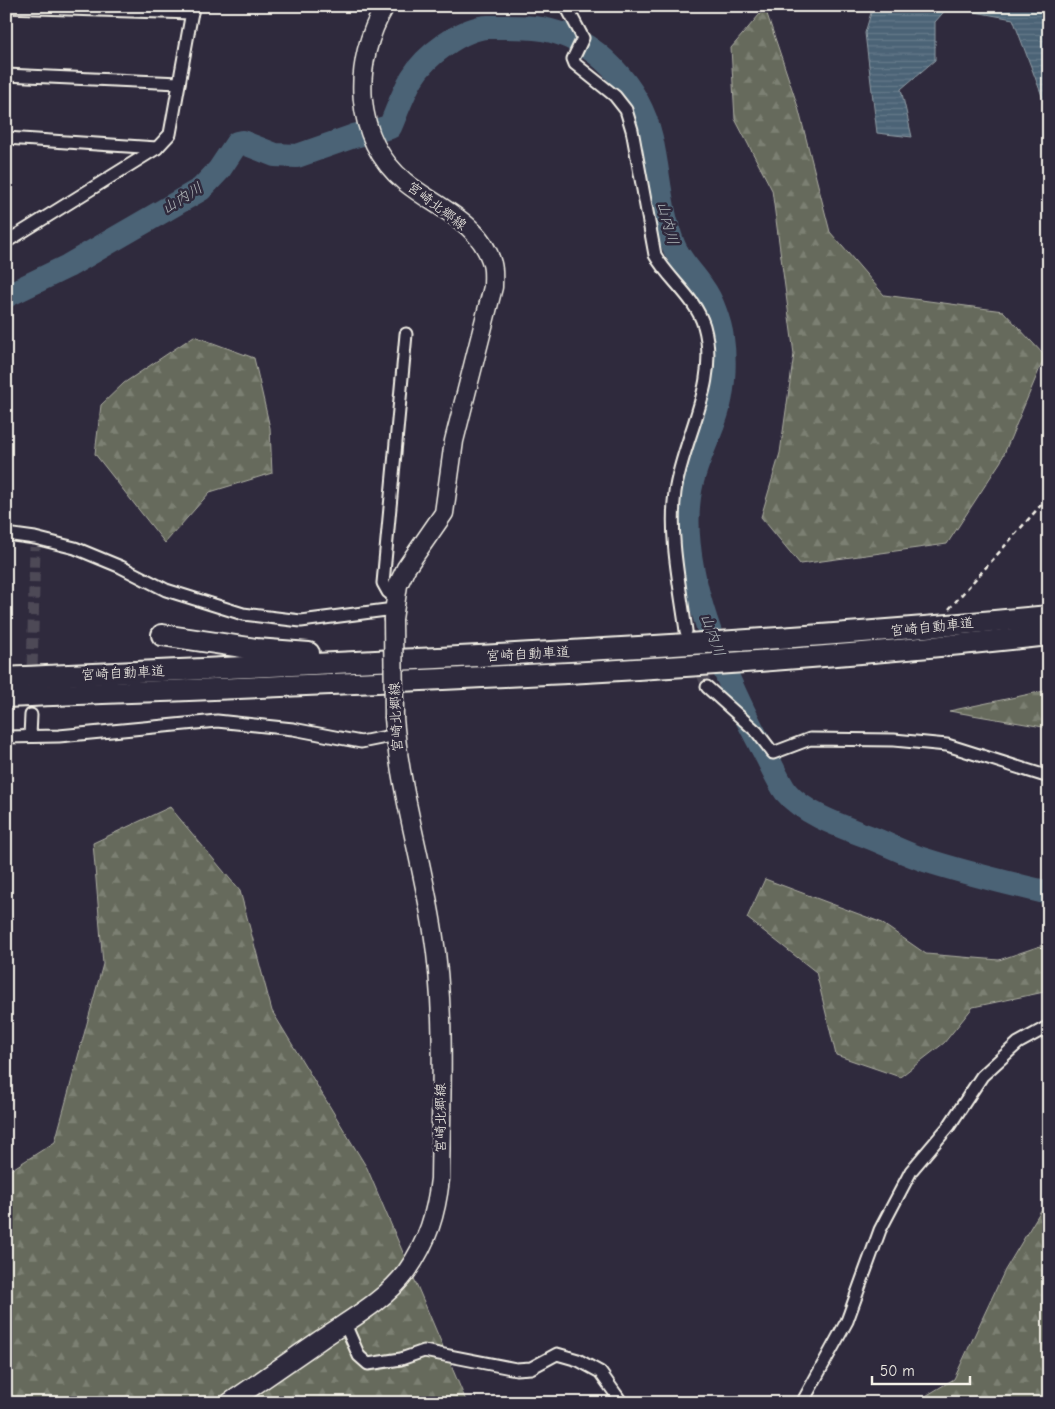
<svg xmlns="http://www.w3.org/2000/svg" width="1055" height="1409" font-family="'Comic Neue','Klee One',sans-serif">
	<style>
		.forest { fill: url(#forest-firs); stroke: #adaea2 }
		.water { fill: url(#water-rules); stroke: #8f9ca4 }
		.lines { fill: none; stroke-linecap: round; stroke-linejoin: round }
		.river { stroke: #4c6376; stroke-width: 24 }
		.minor-tunnel { stroke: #4d4857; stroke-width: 11; stroke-dasharray: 11 5.5; stroke-linecap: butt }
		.minor-casing { stroke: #f4f1e8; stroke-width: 15 }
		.primary-casing { stroke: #f4f1e8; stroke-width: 21 }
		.motorway-casing { stroke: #f4f1e8; stroke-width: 24 }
		.path { stroke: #f4f1e8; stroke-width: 2.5; stroke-dasharray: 5 4; stroke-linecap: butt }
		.minor { stroke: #2f2a3d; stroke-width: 11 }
		.primary { stroke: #2f2a3d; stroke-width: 18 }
		.motorway { stroke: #2f2a3d; stroke-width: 20 }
		.primary-bridge-casing { stroke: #f4f1e8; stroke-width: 21; stroke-linecap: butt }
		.primary-bridge { stroke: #2f2a3d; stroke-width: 18 }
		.labels { text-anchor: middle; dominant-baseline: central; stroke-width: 5; stroke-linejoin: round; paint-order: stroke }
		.street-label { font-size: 14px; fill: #f4f1e8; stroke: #2f2a3d }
		.water-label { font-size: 15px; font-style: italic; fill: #b1b8ba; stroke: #2f2a3d }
	</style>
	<defs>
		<pattern id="forest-firs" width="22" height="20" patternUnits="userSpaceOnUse" patternTransform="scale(1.25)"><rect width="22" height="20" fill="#666a5c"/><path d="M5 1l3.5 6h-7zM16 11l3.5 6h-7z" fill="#7c8073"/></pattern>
		<pattern id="water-rules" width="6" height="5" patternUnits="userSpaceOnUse" patternTransform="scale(1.25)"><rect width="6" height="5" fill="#4c6376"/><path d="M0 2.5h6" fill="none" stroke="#667a8a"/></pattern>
	</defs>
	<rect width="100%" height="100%" fill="#2f2a3d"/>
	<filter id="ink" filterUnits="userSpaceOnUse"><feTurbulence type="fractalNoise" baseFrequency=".02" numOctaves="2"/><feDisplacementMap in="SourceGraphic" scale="10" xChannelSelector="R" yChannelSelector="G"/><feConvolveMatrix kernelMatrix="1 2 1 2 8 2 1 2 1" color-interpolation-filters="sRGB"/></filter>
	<g filter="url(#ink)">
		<g class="forest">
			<path d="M765 8 798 107 830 232 884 295 1003 311 1045 356 1001 461 947 544 800 564 761 517 780 453 794 354 772 190 735 119 731 48Z"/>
			<path d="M194 336 254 358 270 428 272 473 210 492 165 543 95 454 101 405 124 383Z"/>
			<path d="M1049 690V728L949 711Z"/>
			<path d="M170 807 240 891 272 1011 367 1168 467 1403H6V1173L55 1142 103 964 93 843Z"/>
			<path d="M765 879 880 922 926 954 999 960 1049 943V991L973 1007 944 1043 900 1077 836 1055 816 972 747 918Z"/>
			<path d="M1049 1197V1403H914L954 1379 1005 1270Z"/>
		</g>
		<path class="water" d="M873 6H1049V101H1044L1013 19 948 7 935 22V60L901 89 912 137 877 133 865 33Z"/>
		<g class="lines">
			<path class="river" d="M6 296 68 266 201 189 219 170 237 143 242 142 275 155 297 156 354 136 390 127C397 111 403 93 412 78 425 56 462 28 488 27 505 27 525 26 542 29 596 38 639 87 651 138 659 173 660 210 673 244 679 261 694 273 703 288 712 300 720 323 722 338 725 358 724 385 719 405 713 431 698 455 692 481 672 562 723 674 760 744 769 759 776 778 786 792 804 814 843 827 869 837 887 844 906 854 925 860 965 873 1007 883 1049 893"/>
			<g class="minor-tunnel">
				<path d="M689 640 707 687"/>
				<path d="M31 715 35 547"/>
			</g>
			<defs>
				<g id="minor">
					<path d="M566 6 583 38 573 59 575 64 615 96 626 110 632 130 655 255C669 280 695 297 704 326 720 383 683 437 675 492 669 537 680 586 686 631"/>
					<path d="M6 7 192 13"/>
					<path d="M6 75 179 83"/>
					<path d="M6 138 157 148"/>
					<path d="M6 242 157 148 170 134 193 6"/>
					<path d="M6 534 35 538 75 548 121 567 166 590 243 614 301 621 394 609"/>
					<path d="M396 598 388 592 383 583 406 334"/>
					<path d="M707 687 757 732 773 753 810 739 894 740 947 745 1049 777"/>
					<path d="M30 736 31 715"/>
					<path d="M6 737 59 736 217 721 293 729 361 742 396 735"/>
					<path d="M345 1324 359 1356 368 1364 401 1359 424 1351 516 1369 531 1368 557 1354 578 1360 600 1372 622 1403"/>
					<path d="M802 1403 847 1321 880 1230 911 1171 949 1126 982 1076 1018 1043 1049 1026"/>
				</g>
				<g id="primary">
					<path d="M385 6C352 62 352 138 405 182 435 207 481 222 492 264 494 271 493 280 493 287L454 441 444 513 406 568 398 585 393 619"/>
					<path d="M229 1403C259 1382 290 1361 320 1340 349 1320 386 1300 407 1271 428 1241 436 1214 440 1179 441 1097 446 1013 433 931 422 860 400 791 394 718"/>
				</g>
				<g id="motorway">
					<path d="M162 635 256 649 309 653"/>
					<path d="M6 678C354 662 702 649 1049 616"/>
					<path d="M6 697C354 683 703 673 1049 635"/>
				</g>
			</defs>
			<use href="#minor" class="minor-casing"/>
			<use href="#primary" class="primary-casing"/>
			<use href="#motorway" class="motorway-casing"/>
			<path class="path" d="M949 609 1049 496"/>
			<use href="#minor" class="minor"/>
			<use href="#primary" class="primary"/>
			<use href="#motorway" class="motorway"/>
			<defs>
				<path id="primary-bridge" d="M393 619 394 718"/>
			</defs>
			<use href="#primary-bridge" class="primary-bridge-casing"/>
			<use href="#primary-bridge" class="primary-bridge"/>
		</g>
	</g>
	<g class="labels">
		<g class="street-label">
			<text transform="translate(437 206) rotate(37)">宮崎北郷線</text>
			<text transform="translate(932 627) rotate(-6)">宮崎自動車道</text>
			<text transform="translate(528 654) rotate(-3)">宮崎自動車道</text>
			<text transform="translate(123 673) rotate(-3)">宮崎自動車道</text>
			<text transform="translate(396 717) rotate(-93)">宮崎北郷線</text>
			<text transform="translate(440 1118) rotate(-90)">宮崎北郷線</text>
		</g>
		<g class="water-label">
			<text transform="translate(182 198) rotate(-32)">山内川</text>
			<text transform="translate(668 223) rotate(75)">山内川</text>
			<text transform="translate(713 635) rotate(70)">山内川</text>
		</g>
	</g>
	<rect width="1055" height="1409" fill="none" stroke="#2f2a3d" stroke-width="25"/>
	<rect x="12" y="12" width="1030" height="1384" fill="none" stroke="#f4f1e8" stroke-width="2" filter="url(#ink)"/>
	<path d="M872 1376v8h98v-8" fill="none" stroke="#f4f1e8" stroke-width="2.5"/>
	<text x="880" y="1376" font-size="15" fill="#f4f1e8" stroke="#2f2a3d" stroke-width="4" paint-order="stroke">50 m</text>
</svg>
